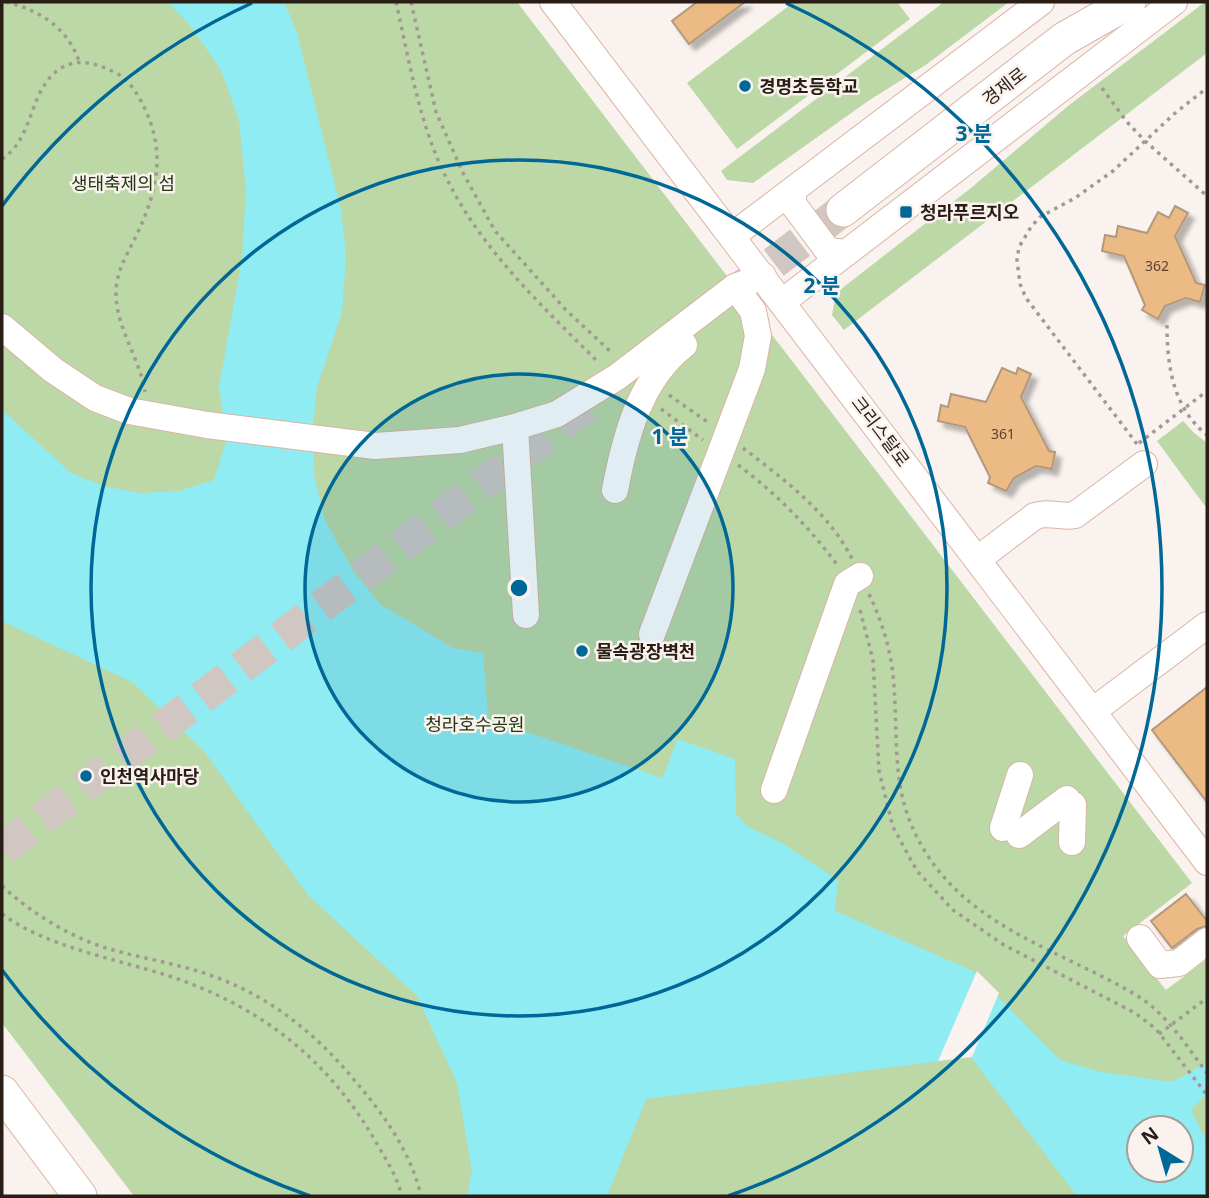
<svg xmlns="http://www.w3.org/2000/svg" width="1209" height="1198" font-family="'Noto Sans','Noto Sans KR',sans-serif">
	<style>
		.green { fill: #bbd8a6; fill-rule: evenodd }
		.water { fill: #90ecf3; fill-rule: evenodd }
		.pier { fill: #f9f2ee }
		.building { fill: #ebba85; stroke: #b2987d; stroke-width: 2; filter: url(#shadow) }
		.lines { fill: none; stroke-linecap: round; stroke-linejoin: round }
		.major-tunnel { stroke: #d0c7c3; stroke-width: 33; stroke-dasharray: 33 17; stroke-linecap: butt }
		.minor-casing { stroke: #dab5a3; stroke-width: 28 }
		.major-casing { stroke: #dab5a3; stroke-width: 35 }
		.path { stroke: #a29993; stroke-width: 3.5; stroke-dasharray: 3.5 5; stroke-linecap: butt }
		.minor { stroke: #fff; stroke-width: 26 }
		.major { stroke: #fff; stroke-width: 33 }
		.ring { fill: none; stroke: #006896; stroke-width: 3.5 }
		.poi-dot { fill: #006896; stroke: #f9f2ee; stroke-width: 2.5 }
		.labels { text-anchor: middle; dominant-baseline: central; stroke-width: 5; stroke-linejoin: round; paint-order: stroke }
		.number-label { font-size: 14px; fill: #5a4432 }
		.poi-label { font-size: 18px; font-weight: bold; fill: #2a1d16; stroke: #f9f2ee; text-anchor: start }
		.street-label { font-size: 18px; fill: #2a1d16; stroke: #f9f2ee }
		.park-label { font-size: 18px; fill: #23380f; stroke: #f9f2ee }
		.centre { fill: #006896; stroke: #f9f2ee; stroke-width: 3.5 }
		.ring-label { font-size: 21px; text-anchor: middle; font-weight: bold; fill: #006896; stroke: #f9f2ee; stroke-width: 5; stroke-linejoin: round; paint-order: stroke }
	</style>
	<defs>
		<filter id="shadow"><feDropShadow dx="6" dy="6" stdDeviation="2" flood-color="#0004"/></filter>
	</defs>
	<rect width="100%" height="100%" fill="#f9f2ee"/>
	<g class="green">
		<path d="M2 2H517L1192 883 1123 936 1166 990 1207 959V1196H134L2 1023ZM1139 1128H1181V1170H1139Z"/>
		<path d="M794 2H897L910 19 737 149 687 83Z"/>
		<path d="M944 2H1009L927 64 868 101 753 183 727 180 721 171Z"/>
		<path d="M1205 2H1207V53L844 330 832 315 836 293 971 188 1068 106Z"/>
		<path d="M1183 421 1193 432 1207 443V504L1205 506 1157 441Z"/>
	</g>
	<path class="water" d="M168 2H284L297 33 341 210 346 255 342 312 317 387 313 426 314 475 325 520 353 571 380 604 453 648 483 653 488 719 663 778 677 739 735 759 736 814 748 827 782 843 838 880 835 911 971 970 1060 1060 1101 1072 1172 1082 1207 1063V1094L1191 1109 1207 1143V1196H1077L971 1057 646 1099 607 1196H467L472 1171 457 1083 417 996 308 895 204 751 132 682 2 621V410L71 473 103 486 140 493 179 491 214 480 227 439 219 387 242 259 246 190 239 120 221 70 189 24ZM1139 1128H1181V1170H1139Z"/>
	<path class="pier" d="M977 971 999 993 972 1057 938 1061Z"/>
	<g class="building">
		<path d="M697 2H745L689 44 672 21Z"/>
		<path d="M1175 206 1188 213 1175 236 1196 283 1205 285 1200 302 1186 298 1165 306 1158 319 1142 310 1145 305 1124 256 1102 251 1105 235 1116 237 1118 226 1147 233 1158 212 1169 218Z"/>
		<path d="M1002 368 1016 374 1018 368 1031 374 1021 397 1049 451 1055 452 1052 469 1036 466 1014 478 1006 491 988 483 990 477 965 427 938 421 941 405 948 407 951 394 986 402Z"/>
		<path d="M1207 687V802L1152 730Z"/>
		<path d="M1186 894 1207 921V926L1197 929 1172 948 1151 921Z"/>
	</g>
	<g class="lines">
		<g class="major-tunnel">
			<path d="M734 293 843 210"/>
			<path d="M2 849 591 402"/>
		</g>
		<defs>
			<g id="minor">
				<path d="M553 2 1207 862"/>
				<path d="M793 191V204L828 251 846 253"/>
				<path d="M732 236 1041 2"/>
				<path d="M782 302 1174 2"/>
				<path d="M2 327 53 370 95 398 129 411 207 425 375 446 460 440 515 427 557 414 617 377 735 287 763 276"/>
				<path d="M515 427 526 615"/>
				<path d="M615 490C625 437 640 379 684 345"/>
				<path d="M978 559 1035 516C1049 511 1061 518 1075 515L1144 464"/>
				<path d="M652 634 752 369 758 336 753 311 735 287"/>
				<path d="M1093 711 1207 625"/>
				<path d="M774 790 847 584 860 576"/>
				<path d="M1003 828 1020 775"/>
				<path d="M1019 835 1067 799"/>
				<path d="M1072 842 1073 805"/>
				<path d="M1140 938 1160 965 1179 963 1207 941"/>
			</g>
			<g id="major">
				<path d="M843 210 1064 39 1129 2"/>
				<path d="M2 1092 80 1196"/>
			</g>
		</defs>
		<use href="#minor" class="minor-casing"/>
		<use href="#major" class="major-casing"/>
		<g class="path">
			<path d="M6 2C39 10 67 27 79 61"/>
			<path d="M396 2C410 64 420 130 451 187 487 255 545 309 599 363"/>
			<path d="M411 2 436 112 463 173 495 231 566 310 612 353"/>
			<path d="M1102 88 1127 122 1145 141 1207 196"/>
			<path d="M2 159C35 138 28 89 61 68 79 58 94 63 112 71 127 77 136 91 143 105 166 150 158 189 138 232 129 252 117 268 116 291 115 327 140 358 145 392"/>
			<path d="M1167 325C1167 366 1173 408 1207 435"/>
			<path d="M669 395 709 423"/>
			<path d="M661 409 703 440"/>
			<path d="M1139 443 1207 391"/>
			<path d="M1137 444 1026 298 1020 284 1017 260 1019 247 1031 227 1040 217 1075 198 1113 171 1174 114 1207 88"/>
			<path d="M743 448C783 479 829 512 852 559"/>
			<path d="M738 465C777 494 809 527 838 566"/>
			<path d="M869 594C881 619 890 647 893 675 900 745 887 796 930 859 978 930 1066 953 1136 995 1166 1013 1186 1045 1207 1073"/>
			<path d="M860 610 873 660 879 771 893 827 917 871 953 910 1004 945 1135 1013 1156 1029 1207 1095"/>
			<path d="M2 886C30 912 68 936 106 948 143 959 182 964 218 978 275 1000 318 1036 356 1082 385 1116 411 1153 421 1196"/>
			<path d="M2 914C45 946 115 959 166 975 259 1005 329 1059 377 1144 387 1161 397 1177 402 1196"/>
			<path d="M1159 1034 1207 998"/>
		</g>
		<use href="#minor" class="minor"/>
		<use href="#major" class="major"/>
	</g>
	<circle cx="519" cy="588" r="214" fill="#006896" fill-opacity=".12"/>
	<g class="ring">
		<circle cx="519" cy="588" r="214"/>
		<circle cx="519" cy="588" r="428"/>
		<path d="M310 1196A643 643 0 0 1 2 970M2 206A643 643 0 0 1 252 3M786 3A643 643 0 0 1 728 1196"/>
	</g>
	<g class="poi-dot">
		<circle cx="745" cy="86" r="7"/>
		<rect x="899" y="205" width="14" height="14" rx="3.5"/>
		<circle cx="582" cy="651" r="7"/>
		<circle cx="86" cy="776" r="7"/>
	</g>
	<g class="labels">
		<g class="number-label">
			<text x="1157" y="265">362</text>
			<text x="1003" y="433">361</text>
		</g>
		<g class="poi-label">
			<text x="759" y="86">경명초등학교</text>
			<text x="920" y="212">청라푸르지오</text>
			<text x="596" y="651">물속광장벽천</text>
			<text x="100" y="776">인천역사마당</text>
		</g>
		<g class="street-label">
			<text transform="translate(1004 86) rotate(-38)">경제로</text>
			<text transform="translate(881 431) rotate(53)">크리스탈로</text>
		</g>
		<g class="park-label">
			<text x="123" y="183">생태축제의 섬</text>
			<text x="475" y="724">청라호수공원</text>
		</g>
	</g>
	<circle cx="519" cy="588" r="10" class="centre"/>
	<g class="ring-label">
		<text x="974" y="141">3 분</text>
		<text x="822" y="293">2 분</text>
		<text x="670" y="444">1 분</text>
	</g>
	<rect width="1209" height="1198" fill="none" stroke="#2a1d16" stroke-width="7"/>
	<g transform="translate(1160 1149) rotate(323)"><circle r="33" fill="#f9f2ee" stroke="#a69d98" stroke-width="2"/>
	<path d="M0-5L12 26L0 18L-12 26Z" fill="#006896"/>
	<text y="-10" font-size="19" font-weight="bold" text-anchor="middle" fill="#2a1d16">N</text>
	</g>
</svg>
